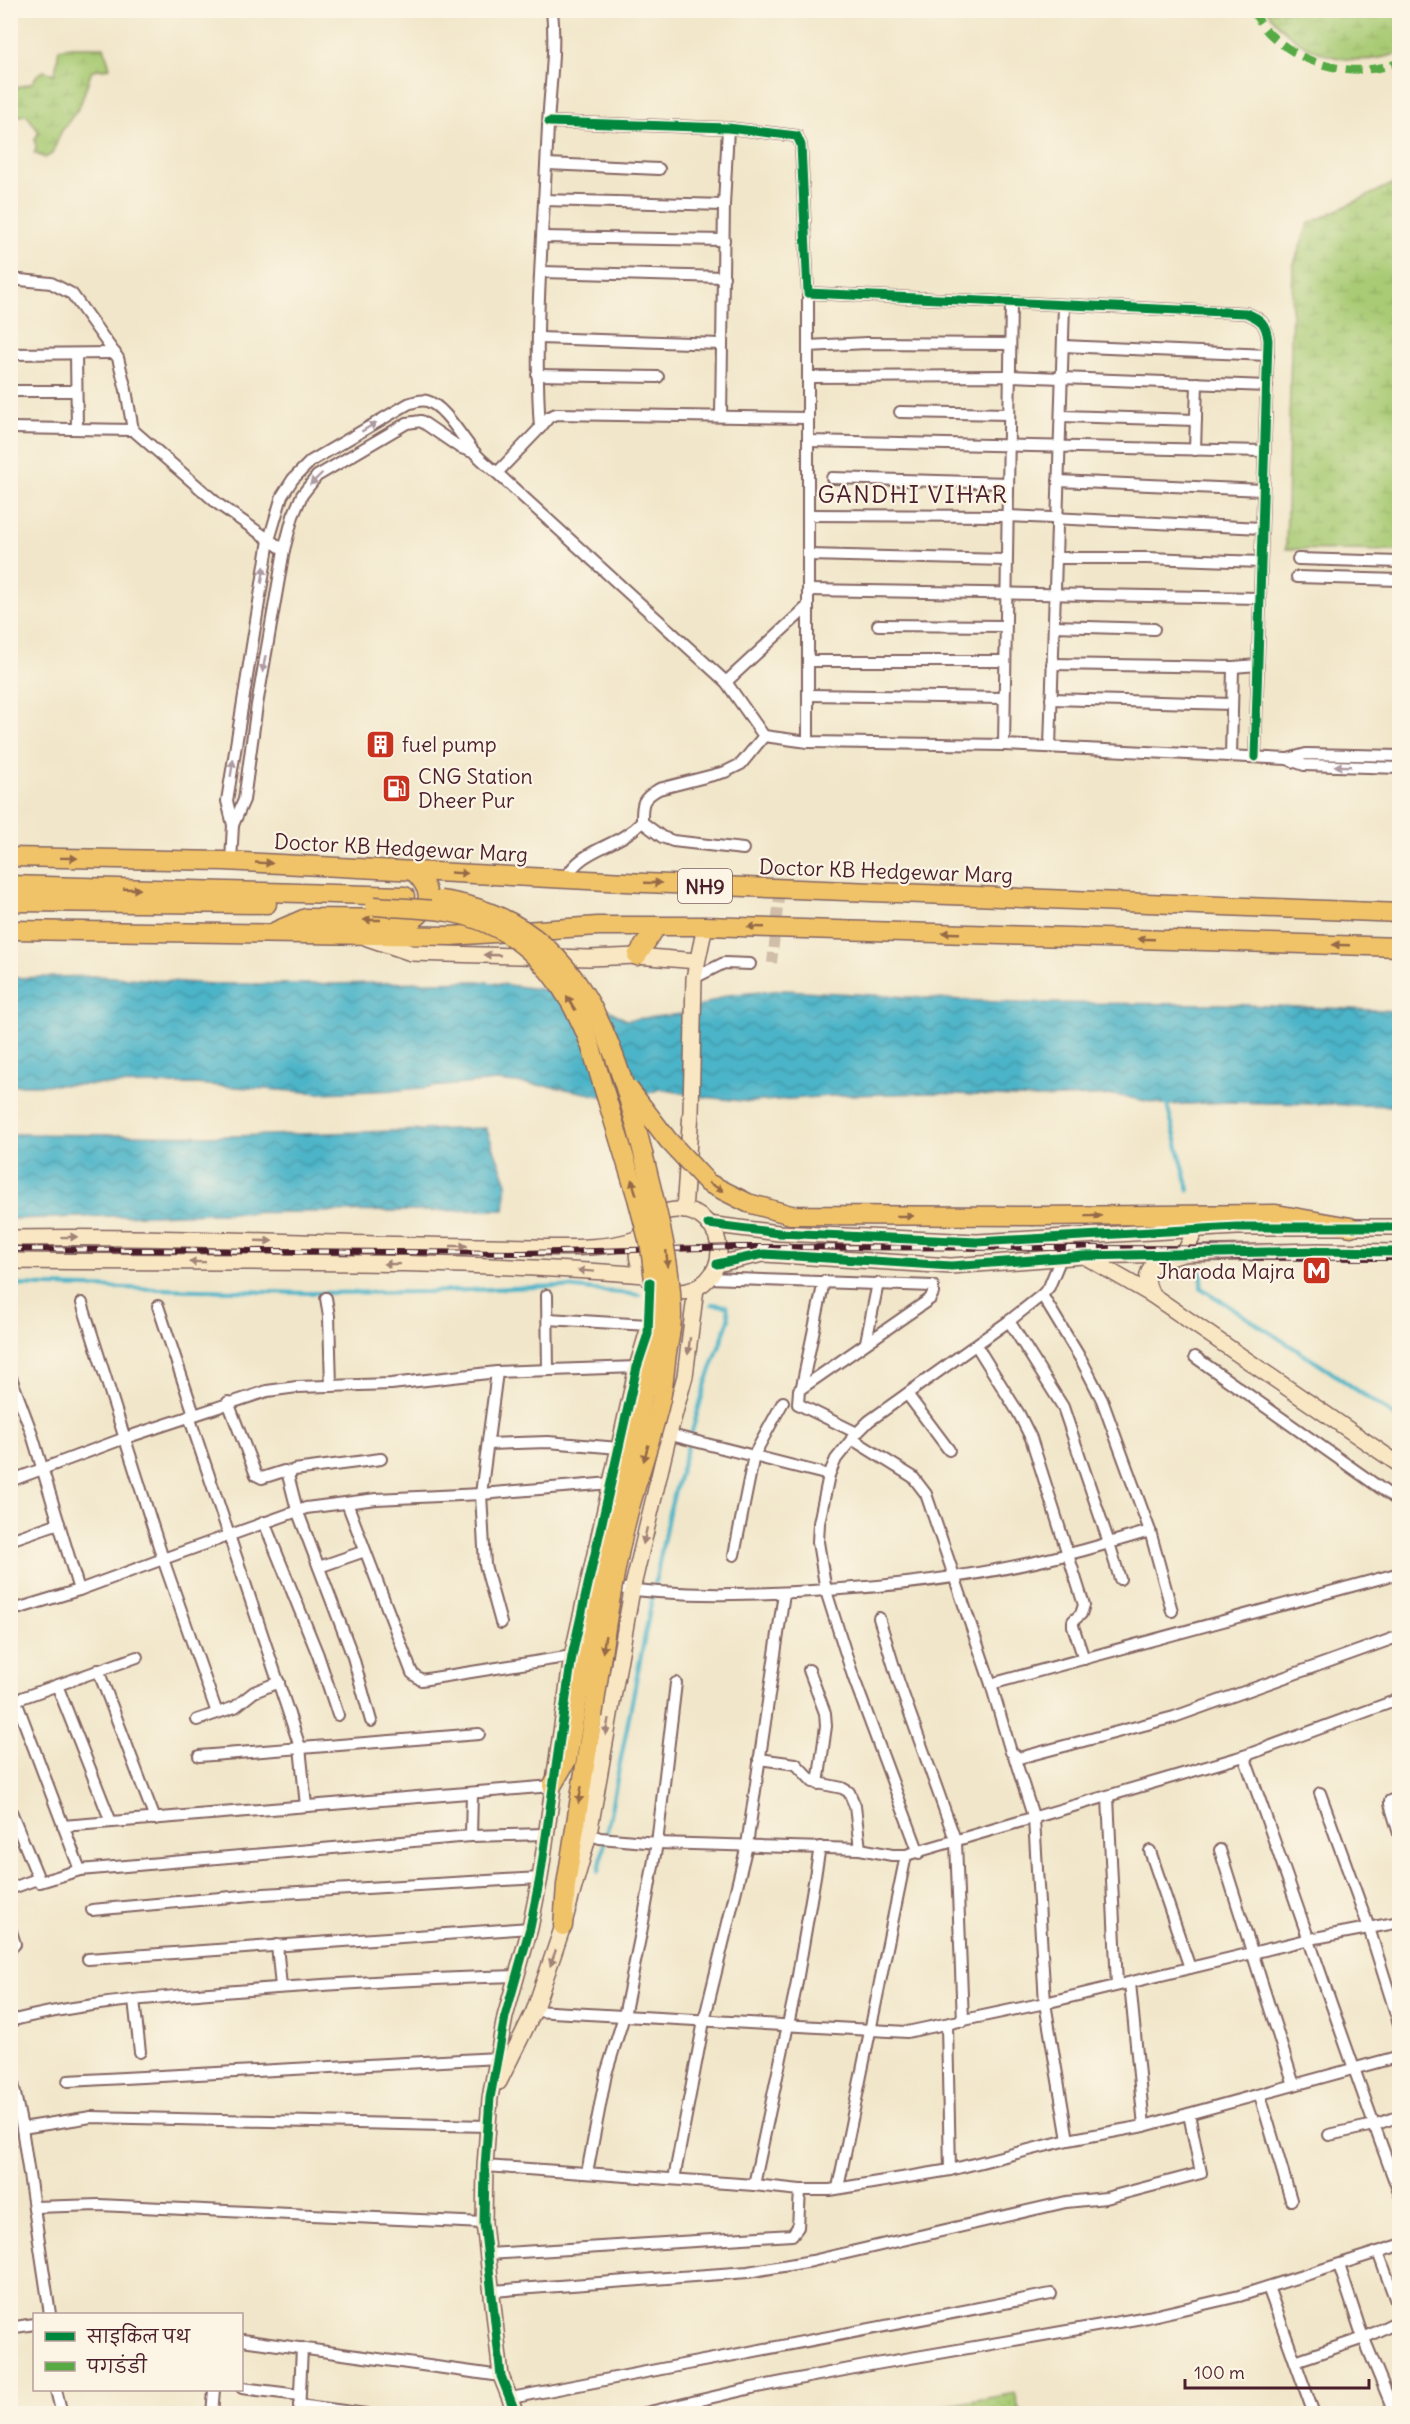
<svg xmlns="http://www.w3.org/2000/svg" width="1410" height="2424" font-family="Delius,'Playpen Sans Deva',sans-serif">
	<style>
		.grass { fill: url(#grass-dots); stroke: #7a7550; stroke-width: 1.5 }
		.wetland { fill: url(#wetland-marsh); stroke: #7a7550; stroke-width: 1.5 }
		.water { fill: url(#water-waves); stroke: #4a6a7a; stroke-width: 1.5 }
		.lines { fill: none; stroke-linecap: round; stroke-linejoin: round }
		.stream { stroke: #4bb4c8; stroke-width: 4 }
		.street-tunnel { stroke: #d0bea9; stroke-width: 10; stroke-dasharray: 10 5; stroke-linecap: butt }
		.street-casing { stroke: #846562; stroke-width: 14 }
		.secondary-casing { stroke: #846562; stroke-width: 18 }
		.highway-casing { stroke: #846562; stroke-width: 21 }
		.street { stroke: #fff; stroke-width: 10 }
		.secondary { stroke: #f9e7c3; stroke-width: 15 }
		.highway { stroke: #f0c369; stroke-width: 18 }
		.rail-casing { stroke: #4a1f2b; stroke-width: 6 }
		.rail { stroke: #fcf5e5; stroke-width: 4; stroke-dasharray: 11; stroke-linecap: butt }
		.highway-bridge-casing { stroke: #846562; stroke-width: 21; stroke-linecap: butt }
		.highway-bridge { stroke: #f0c369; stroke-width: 18 }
		.quiet { stroke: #57aa44; stroke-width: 8; stroke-dasharray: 15 8; stroke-linecap: butt }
		.cycleway-casing { stroke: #fcf5e5; stroke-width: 13 }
		.cycleway { stroke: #00873e; stroke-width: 9 }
		.oneway { fill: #ae9aa0 }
		.oneway2 { fill: #956947 }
		.oneway3 { fill: #a28377 }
		.labels { text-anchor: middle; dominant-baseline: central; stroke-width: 4.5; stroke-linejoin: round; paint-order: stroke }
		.shield { fill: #fcf5e5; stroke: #7f5f63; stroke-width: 1.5 }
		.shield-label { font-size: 20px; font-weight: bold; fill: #4a1f2b }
		.poi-label { font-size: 21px; fill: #4a1f2b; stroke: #fcf5e5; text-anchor: start }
		.street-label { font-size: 21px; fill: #4a1f2b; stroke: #fcf5e5 }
		.quarter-label { font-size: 24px; letter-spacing: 1.5px; fill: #4a1f2b; stroke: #fcf5e5 }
	</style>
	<defs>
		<pattern id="grass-dots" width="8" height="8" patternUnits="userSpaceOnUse" patternTransform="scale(1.5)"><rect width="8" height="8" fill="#a9cb74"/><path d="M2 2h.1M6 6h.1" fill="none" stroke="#93ae65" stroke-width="1.8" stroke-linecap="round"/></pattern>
		<pattern id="wetland-marsh" width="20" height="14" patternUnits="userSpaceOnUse" patternTransform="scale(1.5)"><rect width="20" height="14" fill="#a9cb74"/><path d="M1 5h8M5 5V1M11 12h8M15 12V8" fill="none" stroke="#93ae65"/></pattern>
		<pattern id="water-waves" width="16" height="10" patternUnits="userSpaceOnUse" patternTransform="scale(1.5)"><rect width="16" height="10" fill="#4bb4c8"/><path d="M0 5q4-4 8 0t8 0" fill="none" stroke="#4092a3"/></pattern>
	</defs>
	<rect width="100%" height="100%" fill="#fcf5e5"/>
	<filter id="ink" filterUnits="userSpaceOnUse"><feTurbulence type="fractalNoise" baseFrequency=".0167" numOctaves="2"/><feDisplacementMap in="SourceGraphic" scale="12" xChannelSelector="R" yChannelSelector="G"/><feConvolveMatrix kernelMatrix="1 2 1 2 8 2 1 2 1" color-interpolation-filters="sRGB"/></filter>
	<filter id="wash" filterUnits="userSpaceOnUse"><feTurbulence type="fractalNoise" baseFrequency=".008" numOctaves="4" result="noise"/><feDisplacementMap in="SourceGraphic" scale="24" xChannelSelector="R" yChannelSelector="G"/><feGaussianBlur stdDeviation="1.35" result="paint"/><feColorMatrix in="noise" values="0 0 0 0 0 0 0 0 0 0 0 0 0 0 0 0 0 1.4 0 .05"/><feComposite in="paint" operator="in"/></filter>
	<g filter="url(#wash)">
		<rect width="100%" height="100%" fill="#f1e6c9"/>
		<path class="grass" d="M1015 2393 1020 2413H905Z"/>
		<g class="wetland">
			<path d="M1267 11H1399V53C1349 70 1298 54 1267 11Z"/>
			<path d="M67 47H104L110 68 92 70 80 106 61 132 52 154 45 158 34 153 36 148 35 139 39 132 27 115 18 116 16 121 11 122V105L13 102 11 97V89L32 83 37 75 44 71 55 74 59 49Z"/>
			<path d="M1399 181V551L1286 549 1293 267 1308 224Z"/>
		</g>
		<g class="water">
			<path d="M98 976 211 984H333L478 981 583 995 626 1020 682 1014 727 995 784 990 1016 1003 1222 1004 1399 1011V1106L1227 1102 1167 1105 1115 1095 1037 1098 936 1093 844 1095 750 1102 705 1097 660 1089 627 1101 555 1087 496 1081 400 1090 320 1093 194 1084 11 1085V978Z"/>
			<path d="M486 1128 507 1183 504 1210 215 1213 11 1219V1134L234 1136Z"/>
		</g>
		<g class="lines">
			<g class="stream">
				<path d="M1166 1101 1189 1190"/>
				<path d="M1202 1267 1201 1288 1328 1370 1400 1420"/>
				<path d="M10 1285 306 1293 426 1292 557 1286 639 1295"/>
				<path d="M599 1871 669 1512 705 1386 729 1319 727 1306 712 1304"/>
			</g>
		</g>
	</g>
	<g filter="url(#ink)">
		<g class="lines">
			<path class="street-tunnel" d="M772 963 783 861"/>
			<defs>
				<g id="street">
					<path d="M552 10C556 49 550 86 548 125 544 224 533 329 540 428L497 473 726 682 764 736 741 764 725 772 659 789C641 799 642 804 642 822 616 849 583 846 565 879"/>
					<path d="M549 122 728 128 797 136 801 145 808 293 1246 313C1261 319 1266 323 1268 340L1255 757"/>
					<path d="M547 164 659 169"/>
					<path d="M544 200 724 205"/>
					<path d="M542 237 724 240"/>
					<path d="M542 272 724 277"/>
					<path d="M10 279 51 283 72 294 118 358 126 390 133 430 218 504 284 550"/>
					<path d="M539 338 721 344"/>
					<path d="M808 346 867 343 1010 344"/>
					<path d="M1063 346 1268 355"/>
					<path d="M10 354 115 353"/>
					<path d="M76 354 77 429"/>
					<path d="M537 375 658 377"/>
					<path d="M808 377 1010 376 1267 386"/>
					<path d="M10 391H76"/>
					<path d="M900 412 1009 414"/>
					<path d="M721 416 724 205 728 128"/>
					<path d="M1061 416 1196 420"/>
					<path d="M10 428 133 430"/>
					<path d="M540 428 549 417 556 414 808 418"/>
					<path d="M808 441 1264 451"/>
					<path d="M1195 450 1197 383"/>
					<path d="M832 478 1008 483"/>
					<path d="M1058 481 1263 490"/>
					<path d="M808 515 1007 516 1262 528"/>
					<path d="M809 555 1005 560"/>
					<path d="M1056 558H1147L1261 562"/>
					<path d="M1298 559 1400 562"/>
					<path d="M1297 577 1400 580"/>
					<path d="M809 590 1260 598"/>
					<path d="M878 625 1005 626"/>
					<path d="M1054 626 1154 629"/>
					<path d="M809 661H1005"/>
					<path d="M1052 664 1233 667 1258 665"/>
					<path d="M726 682 808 606"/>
					<path d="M809 695 1004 698"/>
					<path d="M1051 699 1232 704"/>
					<path d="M764 736 808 742 1004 745 1287 759 1304 765 1400 768"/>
					<path d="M808 742V293"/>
					<path d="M1004 745 1011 303"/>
					<path d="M1050 747 1064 305"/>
					<path d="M1231 756 1233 667"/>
					<path d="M1288 759 1306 754 1400 756"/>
					<path d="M642 822 662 837 673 841 743 849"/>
					<path d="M233 825 244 800 257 705 284 550 293 516 302 495 317 476 407 423 421 421 459 447 475 453"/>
					<path d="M231 861 233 825 227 801 269 540 282 496 293 479 311 461 408 404C414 402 420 399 427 401 445 406 463 440 476 454 482 461 490 467 497 473"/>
					<path d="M694 978 724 963 750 964"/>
					<path d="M709 1278 933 1286V1293L930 1299 799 1390 798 1404 857 1433"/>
					<path d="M547 1295 548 1370"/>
					<path d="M1042 1295 1082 1361 1102 1400 1150 1531 1172 1611"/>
					<path d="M326 1298 329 1316 331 1386"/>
					<path d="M158 1306 194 1414"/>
					<path d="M548 1319 648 1325"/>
					<path d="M1009 1321 1063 1407 1109 1543 1150 1531"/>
					<path d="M866 1342 878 1283"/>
					<path d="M976 1345 1019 1414 1031 1438 1084 1605 1081 1614 1073 1621V1626L1084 1659"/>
					<path d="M1195 1357 1400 1502"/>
					<path d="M497 1372 481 1494 485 1565 501 1623"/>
					<path d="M10 1375 31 1431 79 1590"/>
					<path d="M802 1386 824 1281"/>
					<path d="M907 1394 949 1450"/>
					<path d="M228 1402 256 1475 262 1478 284 1471 290 1472"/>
					<path d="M189 1416 300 1747 306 1806"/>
					<path d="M663 1433 829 1475 836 1459 852 1439 913 1477 926 1494 991 1684 1011 1752 1019 1758 1174 1717 1400 1636"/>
					<path d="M852 1438 869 1421 1009 1321 1042 1295 1049 1287 1061 1258"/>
					<path d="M488 1444 548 1442 619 1448"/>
					<path d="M829 1475 819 1523 818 1542 826 1591 853 1676 919 1853"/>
					<path d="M10 1481 125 1438 267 1391 297 1387 391 1384 497 1372 637 1367"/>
					<path d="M347 1503 412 1673 421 1680 572 1656"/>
					<path d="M264 1522 318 1655 338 1715"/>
					<path d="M10 1540 59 1523"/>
					<path d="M734 1555 754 1455 783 1402"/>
					<path d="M319 1567 365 1551"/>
					<path d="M609 1587C681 1597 755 1595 827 1590 924 1584 1015 1571 1109 1543L1120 1579"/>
					<path d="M10 1611 79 1590 163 1559 82 1303"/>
					<path d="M879 1618 898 1680 956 1842 963 2021"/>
					<path d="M98 1670 155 1819"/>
					<path d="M809 1670 825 1713 826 1726 818 1784"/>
					<path d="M991 1684 1400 1573"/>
					<path d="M57 1685 111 1822"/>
					<path d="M16 1701 80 1870"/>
					<path d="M10 1702 137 1657"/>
					<path d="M217 1713 163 1559 306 1508 376 1499 481 1494 611 1483"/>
					<path d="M197 1720 235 1707 254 1692 279 1682"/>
					<path d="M371 1721 353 1657 297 1510 288 1475 294 1470 381 1459"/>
					<path d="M199 1756 479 1734"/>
					<path d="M1014 1756 1034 1819 1045 2003 1068 2140"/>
					<path d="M1244 1756C1297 1902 1345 2049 1400 2195"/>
					<path d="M759 1759 796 1764 813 1782 842 1788 849 1792 855 1806 860 1849"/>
					<path d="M1320 1793 1369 1928 1400 2027"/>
					<path d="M1108 1797 1117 1985"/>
					<path d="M1400 1797 1390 1801V1804L1400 1837"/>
					<path d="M10 1809 40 1882 80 1870 471 1836 545 1834"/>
					<path d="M63 1826 552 1786"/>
					<path d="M589 1834 600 1838 657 1843 860 1849 892 1855H906L1244 1756 1400 1699"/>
					<path d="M471 1836 472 1793"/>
					<path d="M1220 1850 1294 2085"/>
					<path d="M1150 1851 1190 1968"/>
					<path d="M10 1889 37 1879"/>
					<path d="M92 1910 264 1894 540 1878"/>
					<path d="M10 1928 15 1944 10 1949"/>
					<path d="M277 1945 281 1987"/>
					<path d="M88 1959 530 1928"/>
					<path d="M1130 1983 1144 2126"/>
					<path d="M134 2000 140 2052"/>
					<path d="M534 2011 907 2032 1045 2003 1310 1939 1400 1922"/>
					<path d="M10 2021C75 2004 142 1999 209 1993 312 1985 414 1979 518 1976"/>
					<path d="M947 2025 950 2170"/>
					<path d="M10 2069 22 2128 91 2117 488 2126"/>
					<path d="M68 2081 498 2058"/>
					<path d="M1260 2095 1291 2200"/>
					<path d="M22 2128 50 2314"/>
					<path d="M1329 2135 1374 2125 1400 2116"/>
					<path d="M485 2166 754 2185 800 2190H830L950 2170 1068 2140 1144 2126 1400 2056"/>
					<path d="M587 2173 606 2074 624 2016 641 1933 657 1843 676 1683"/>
					<path d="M674 2179 704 2021 747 1845 784 1593"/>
					<path d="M754 2185 796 1987 820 1847"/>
					<path d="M838 2188 906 1855"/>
					<path d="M34 2207 99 2205 484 2223"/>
					<path d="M1378 2252 1400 2312"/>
					<path d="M488 2254 792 2235 798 2227 800 2190"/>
					<path d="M1339 2265 1360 2329 1395 2414"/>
					<path d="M1268 2287 1314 2414"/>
					<path d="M492 2291 748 2272 812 2261 1066 2202 1106 2198 1201 2173 1189 2114"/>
					<path d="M10 2328 34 2324"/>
					<path d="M242 2340 501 2376"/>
					<path d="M1295 2361 1364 2338 1400 2320"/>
					<path d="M242 2388 299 2395"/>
					<path d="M56 2390 62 2414"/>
					<path d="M511 2398 1051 2294"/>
					<path d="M299 2405 366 2414"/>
					<path d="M212 2414 214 2390"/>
					<path d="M299 2414 302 2348"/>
					<path d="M641 2414 752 2388 870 2365 1148 2317 1239 2296 1400 2245"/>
				</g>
				<g id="secondary">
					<path d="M367 938 411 953 589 958 637 956 697 961"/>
					<circle cx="678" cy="1251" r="41"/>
					<path d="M684 1211 691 1112 694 978 705 926"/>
					<path d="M708 1224 779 1233 977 1242 1237 1227H1400"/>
					<path d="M10 1238C170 1235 329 1245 489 1246 530 1246 603 1253 638 1238"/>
					<path d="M1084 1256 1152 1295 1400 1465"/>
					<path d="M10 1261C222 1263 434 1258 645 1275"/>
					<path d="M717 1264 764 1254 951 1266 1084 1256 1318 1251 1400 1252"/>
					<path d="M1152 1295C1145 1281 1146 1275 1154 1262L1184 1254 1196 1229"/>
					<path d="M499 2082 534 2011 563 1926 589 1834 632 1590 669 1434 685 1376 696 1288"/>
					<path d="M516 2414 501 2376 484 2223 485 2166 490 2098 505 2017 530 1928 540 1878 572 1656 637 1367 648 1330"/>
				</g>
				<g id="highway">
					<path d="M10 857 224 861 645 883 1400 913"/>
					<path d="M10 885 405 896"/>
					<path d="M10 902 267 904"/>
					<path d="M10 930 451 936 598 926H705L1400 947"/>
					<path d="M276 931 306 918 414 919C435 904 430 887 413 871"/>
					<path d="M637 956 657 926"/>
					<path d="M1034 1216 1276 1214 1351 1227"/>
					<path d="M552 1786 567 1760 575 1714"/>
					<path d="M563 1926 566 1885 593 1716"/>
				</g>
			</defs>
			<use href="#street" class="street-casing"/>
			<use href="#secondary" class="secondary-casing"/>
			<use href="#highway" class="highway-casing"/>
			<use href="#street" class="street"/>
			<use href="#secondary" class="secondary"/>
			<use href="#highway" class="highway"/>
			<defs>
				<g id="rail">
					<path d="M10 1249 523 1253 739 1247 1400 1249"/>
					<path d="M1088 1257 1400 1258"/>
				</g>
			</defs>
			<use href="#rail" class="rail-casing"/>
			<use href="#rail" class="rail"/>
			<defs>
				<g id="highway-bridge">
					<path d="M440 900C582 919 616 1045 646 1165 658 1215 672 1265 672 1316 672 1328 669 1341 667 1353 665 1368 664 1384 661 1399 652 1438 638 1476 628 1515 611 1581 603 1650 593 1716"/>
					<path d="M374 906C399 908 424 908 448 912 521 924 565 979 590 1044L637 1198 650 1247 658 1314 645 1389 593 1612 575 1714"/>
					<path d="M629 1089 668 1140 708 1183 748 1203 791 1215 1034 1216"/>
				</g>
			</defs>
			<use href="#highway-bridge" class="highway-bridge-casing"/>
			<use href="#highway-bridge" class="highway-bridge"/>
			<path class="quiet" d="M1252 10C1258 19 1264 29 1272 36 1306 67 1356 79 1400 62"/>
			<defs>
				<g id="cycleway">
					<path d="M549 122 728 128 797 136 801 145 808 293 1246 313C1261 319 1266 323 1268 340L1255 757"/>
					<path d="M708 1224 779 1233 977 1242 1237 1227H1400"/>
					<path d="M717 1264 764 1254 951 1266 1084 1256 1318 1251 1400 1252"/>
					<path d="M516 2414 501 2376 484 2223 485 2166 490 2098 505 2017 530 1928 540 1878 572 1656 637 1367 648 1334 650 1282"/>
				</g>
			</defs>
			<use href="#cycleway" class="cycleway-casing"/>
			<use href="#cycleway" class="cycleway"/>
		</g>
		<defs><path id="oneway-solid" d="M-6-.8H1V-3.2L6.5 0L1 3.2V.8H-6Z" transform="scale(1.5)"/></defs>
		<g class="oneway">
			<use href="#oneway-solid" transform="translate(369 427) rotate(-31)"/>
			<use href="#oneway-solid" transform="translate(316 479) rotate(136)"/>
			<use href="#oneway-solid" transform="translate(263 575) rotate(-81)"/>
			<use href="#oneway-solid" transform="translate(264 664) rotate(100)"/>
			<use href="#oneway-solid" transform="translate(1343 766) rotate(-178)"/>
			<use href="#oneway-solid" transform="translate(232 768) rotate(-81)"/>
		</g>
		<g class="oneway2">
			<use href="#oneway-solid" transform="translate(69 858) rotate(1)"/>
			<use href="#oneway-solid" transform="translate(264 863) rotate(3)"/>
			<use href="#oneway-solid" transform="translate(459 873) rotate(3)"/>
			<use href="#oneway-solid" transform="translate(653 883) rotate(2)"/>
			<use href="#oneway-solid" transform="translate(132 889) rotate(2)"/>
			<use href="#oneway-solid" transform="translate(372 920) rotate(-180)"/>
			<use href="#oneway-solid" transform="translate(756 927) rotate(-178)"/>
			<use href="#oneway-solid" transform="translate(951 933) rotate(-178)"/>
			<use href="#oneway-solid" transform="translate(1146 939) rotate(-178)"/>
			<use href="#oneway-solid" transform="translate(1341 945) rotate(-178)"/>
			<use href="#oneway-solid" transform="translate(571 1003) rotate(-121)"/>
			<use href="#oneway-solid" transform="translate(634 1187) rotate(-107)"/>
			<use href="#oneway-solid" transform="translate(716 1187) rotate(29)"/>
			<use href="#oneway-solid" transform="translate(905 1216)"/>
			<use href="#oneway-solid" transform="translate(1093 1216)"/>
			<use href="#oneway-solid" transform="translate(667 1259) rotate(85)"/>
			<use href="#oneway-solid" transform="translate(646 1453) rotate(106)"/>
			<use href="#oneway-solid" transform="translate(604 1644) rotate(99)"/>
			<use href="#oneway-solid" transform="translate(580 1795) rotate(100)"/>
		</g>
		<g class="oneway3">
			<use href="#oneway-solid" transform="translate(492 955) rotate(-178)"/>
			<use href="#oneway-solid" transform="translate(69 1237) rotate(-1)"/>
			<use href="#oneway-solid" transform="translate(264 1241) rotate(2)"/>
			<use href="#oneway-solid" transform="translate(459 1246)"/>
			<use href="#oneway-solid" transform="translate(197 1262) rotate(-179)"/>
			<use href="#oneway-solid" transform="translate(392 1264) rotate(-179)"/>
			<use href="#oneway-solid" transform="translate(586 1271) rotate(-176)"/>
			<use href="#oneway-solid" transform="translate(689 1346) rotate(97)"/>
			<use href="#oneway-solid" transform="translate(645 1536) rotate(103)"/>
			<use href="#oneway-solid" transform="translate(607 1727) rotate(100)"/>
			<use href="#oneway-solid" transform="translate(553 1958) rotate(109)"/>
		</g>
	</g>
	<defs>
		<symbol id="building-square" viewBox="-11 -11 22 22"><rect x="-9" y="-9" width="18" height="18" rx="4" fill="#c8321e" stroke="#fcf5e5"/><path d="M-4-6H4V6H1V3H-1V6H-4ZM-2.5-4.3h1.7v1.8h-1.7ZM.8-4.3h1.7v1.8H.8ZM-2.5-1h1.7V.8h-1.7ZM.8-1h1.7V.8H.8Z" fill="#fff"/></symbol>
		<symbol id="fuel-square" viewBox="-11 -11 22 22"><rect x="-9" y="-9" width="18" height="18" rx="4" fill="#c8321e" stroke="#fcf5e5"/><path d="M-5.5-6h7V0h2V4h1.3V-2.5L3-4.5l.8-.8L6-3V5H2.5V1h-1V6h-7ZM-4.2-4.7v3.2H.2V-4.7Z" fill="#fff"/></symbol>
		<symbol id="metro-square" viewBox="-11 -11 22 22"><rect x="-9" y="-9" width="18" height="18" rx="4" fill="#c8321e" stroke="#fcf5e5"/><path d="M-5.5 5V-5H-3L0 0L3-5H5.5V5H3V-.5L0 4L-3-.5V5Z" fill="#fff"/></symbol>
	</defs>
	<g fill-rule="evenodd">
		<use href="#building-square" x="364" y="728" width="33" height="33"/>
		<use href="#fuel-square" x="380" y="772" width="33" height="33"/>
		<use href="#metro-square" x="1300" y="1254" width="33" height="33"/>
	</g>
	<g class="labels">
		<rect class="shield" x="678" y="869" width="54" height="34" rx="4.5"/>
		<g class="shield-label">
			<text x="705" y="886">NH9</text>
		</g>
		<g class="poi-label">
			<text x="402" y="744">fuel pump</text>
			<text x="418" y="776">CNG Station<tspan x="418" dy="24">Dheer Pur</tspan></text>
			<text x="1295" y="1271" text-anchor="end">Jharoda Majra</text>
		</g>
		<g class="street-label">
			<text transform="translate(401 848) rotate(3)">Doctor KB Hedgewar Marg</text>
			<text transform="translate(886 871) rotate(2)">Doctor KB Hedgewar Marg</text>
		</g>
		<g class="quarter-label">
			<text x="913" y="494">GANDHI VIHAR</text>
		</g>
	</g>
	<rect width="1410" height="2424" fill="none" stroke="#fcf5e5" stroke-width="36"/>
	<rect x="33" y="2313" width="210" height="78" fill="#fcf5e5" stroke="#b59f9b" stroke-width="1.5"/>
	<rect x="45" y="2332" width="30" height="9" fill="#00873e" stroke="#b59f9b" stroke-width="1.5"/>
	<text x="87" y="2343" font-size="18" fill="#4a1f2b">साइकिल पथ</text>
	<rect x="45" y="2362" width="30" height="9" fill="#57aa44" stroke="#b59f9b" stroke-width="1.5"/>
	<text x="87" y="2373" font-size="18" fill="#4a1f2b">पगडंडी</text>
	<path d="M1185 2379v9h184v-9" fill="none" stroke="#4a1f2b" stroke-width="3"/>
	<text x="1194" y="2379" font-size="18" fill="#4a1f2b" stroke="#fcf5e5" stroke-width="4.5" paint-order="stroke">100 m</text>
</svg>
